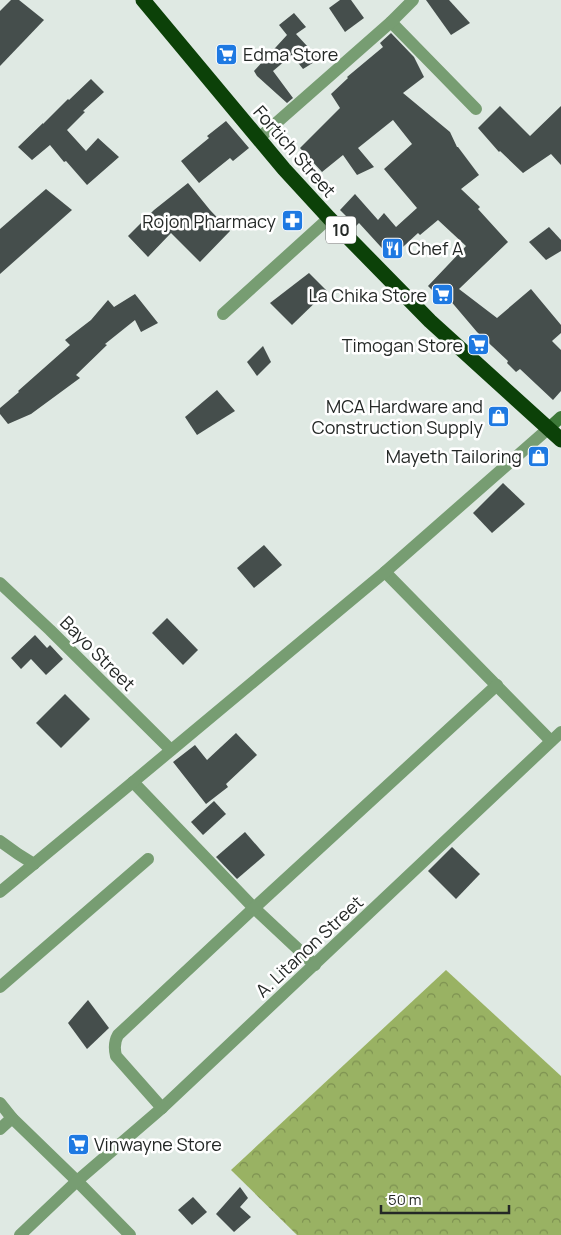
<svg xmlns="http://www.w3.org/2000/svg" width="561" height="1235" font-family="Manrope,sans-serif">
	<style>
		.forest { fill: url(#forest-crowns) }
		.building { fill: #454e4c }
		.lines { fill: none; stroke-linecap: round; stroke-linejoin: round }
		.street { stroke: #779d72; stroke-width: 12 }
		.secondary { stroke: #3e7939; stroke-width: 12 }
		.highway { stroke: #0c4108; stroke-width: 15 }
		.labels { text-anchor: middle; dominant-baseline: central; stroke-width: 5; stroke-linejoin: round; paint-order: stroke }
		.shield { fill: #fff; stroke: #666867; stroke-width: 1 }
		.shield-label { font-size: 16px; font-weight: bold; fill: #242826 }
		.poi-label { font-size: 18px; fill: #242826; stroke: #fff; text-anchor: end }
		.street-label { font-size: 18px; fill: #242826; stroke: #fff }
	</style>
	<defs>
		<pattern id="forest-crowns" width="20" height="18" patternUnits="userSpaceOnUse" patternTransform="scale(1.25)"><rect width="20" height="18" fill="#99b263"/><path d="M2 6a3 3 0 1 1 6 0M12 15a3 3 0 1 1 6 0" fill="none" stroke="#7d9151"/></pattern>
	</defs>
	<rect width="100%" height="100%" fill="#dfe9e3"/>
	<path class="forest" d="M446 970 561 1076V1235H297L231 1170Z"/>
	<g class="building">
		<path d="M11 0H19L44 20 0 66V11Z"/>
		<path d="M340 0H351L364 18 345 32 329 8Z"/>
		<path d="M426 0H449L470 23 451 35Z"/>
		<path d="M294 13 306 27 296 34 319 59 303 69 292 55 273 71 293 98 287 103 257 76 254 71 287 35 279 25Z"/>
		<path d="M391 33 414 57 424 77 403 93 450 132 457 147H458L479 175 461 189 480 207 478 209 508 242 459 289 497 318 531 289 561 325V333L552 341 561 350V391L553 400 520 369 516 372 507 363 508 361 477 332 449 299 445 303 428 286 466 246 438 220 420 235 418 233 391 258 359 223 356 226 340 210 355 194 378 220 384 213 396 227 417 208 384 169 412 144 393 120 358 148 374 167 357 175 343 155 322 172 300 148 340 108 331 94 348 78 347 77 383 47 380 43Z"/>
		<path d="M91 79 104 92 83 111 85 112 67 130 86 151 98 138 119 157 87 185 66 161 64 162 50 145 32 160 18 147 43 123V124L68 99 69 100Z"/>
		<path d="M500 106 530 136 561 106V165L551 154 523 173 500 151 499 152 478 128Z"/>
		<path d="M226 121 249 148 233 161 230 158 199 183 181 161 209 138 207 136Z"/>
		<path d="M188 183 210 210 230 231 200 262 171 233 148 257 128 236 154 210Z"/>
		<path d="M46 189 72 210 0 274V229Z"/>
		<path d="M549 227 561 240V251L546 260 529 242Z"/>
		<path d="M309 273 327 291 292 325 270 303Z"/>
		<path d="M135 294 158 323 141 332 135 320 105 344 107 345 76 375 80 378 31 414 8 424 0 414V408L19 392 18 391 70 345 65 340 91 320 108 300 114 307Z"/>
		<path d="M263 346 271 362 257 376 247 362Z"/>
		<path d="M217 390 235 411 197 435 185 417Z"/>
		<path d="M503 483 525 504 492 533 473 513Z"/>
		<path d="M264 545 282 565 254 588 237 568Z"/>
		<path d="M167 618 198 650 183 665 152 633Z"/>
		<path d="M35 635 47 648 50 645 63 659 46 675 31 659 21 669 11 658Z"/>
		<path d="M65 694 90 719 61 748 36 723Z"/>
		<path d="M236 733 257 755 226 784 228 787 206 804 173 762 195 745 207 760Z"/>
		<path d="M214 801 226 814 203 835 191 822Z"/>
		<path d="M245 832 265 855 237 879 216 857Z"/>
		<path d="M452 847 480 874 456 899 428 871Z"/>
		<path d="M88 1000 109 1028 87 1049 68 1023Z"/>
		<path d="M240 1187 248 1198 240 1207 251 1217 234 1232 216 1214Z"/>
		<path d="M193 1197 207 1212 192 1225 178 1210Z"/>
	</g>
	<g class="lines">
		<g class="street">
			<path d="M391 22 476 109"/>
			<path d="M258 139 391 22 413 0"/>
			<path d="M223 314 329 218"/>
			<path d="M385 572 551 741"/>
			<path d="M0 583 50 630 171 750"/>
			<path d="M133 782 254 908 315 965"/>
			<path d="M0 841 18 854 34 864"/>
			<path d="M0 892 133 782 385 572 549 428"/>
			<path d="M0 987 148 859"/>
			<path d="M0 1103 12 1118 77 1181 130 1235"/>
			<path d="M162 1108 116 1056C114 1048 114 1042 118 1035L254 908 497 685"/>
			<path d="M0 1129 12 1118"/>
			<path d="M20 1235 77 1181 162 1108 561 732"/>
		</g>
		<path class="secondary" d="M549 428 561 417"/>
		<path class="highway" d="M143 0 284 169 329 218 430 321 561 440"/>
	</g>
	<defs>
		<symbol id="supermarket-square" viewBox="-11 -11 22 22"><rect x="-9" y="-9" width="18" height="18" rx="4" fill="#1e79e2" stroke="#fff"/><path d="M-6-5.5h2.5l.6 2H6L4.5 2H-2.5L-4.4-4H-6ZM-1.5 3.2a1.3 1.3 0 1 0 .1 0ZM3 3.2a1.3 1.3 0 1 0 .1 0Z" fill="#fff"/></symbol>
		<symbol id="pharmacy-square" viewBox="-11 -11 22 22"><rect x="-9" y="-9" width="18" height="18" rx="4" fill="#1e79e2" stroke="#fff"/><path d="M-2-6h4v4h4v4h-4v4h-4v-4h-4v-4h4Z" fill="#fff"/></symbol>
		<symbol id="restaurant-square" viewBox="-11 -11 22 22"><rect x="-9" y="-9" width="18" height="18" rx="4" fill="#1e79e2" stroke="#fff"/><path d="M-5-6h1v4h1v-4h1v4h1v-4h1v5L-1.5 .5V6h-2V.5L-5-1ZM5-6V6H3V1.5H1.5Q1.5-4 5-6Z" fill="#fff"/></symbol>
		<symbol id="shop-square" viewBox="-11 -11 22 22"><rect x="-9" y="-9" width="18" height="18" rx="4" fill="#1e79e2" stroke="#fff"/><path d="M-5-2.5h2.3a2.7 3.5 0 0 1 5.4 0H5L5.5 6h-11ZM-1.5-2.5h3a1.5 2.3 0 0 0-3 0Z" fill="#fff"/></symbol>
	</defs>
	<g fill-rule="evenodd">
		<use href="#supermarket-square" x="214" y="42" width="25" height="25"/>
		<use href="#pharmacy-square" x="280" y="208" width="25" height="25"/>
		<use href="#restaurant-square" x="380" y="236" width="25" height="25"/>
		<use href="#supermarket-square" x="430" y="282" width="25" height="25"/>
		<use href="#supermarket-square" x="466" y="332" width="25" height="25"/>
		<use href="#shop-square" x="486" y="404" width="25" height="25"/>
		<use href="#shop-square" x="526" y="444" width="25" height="25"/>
		<use href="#supermarket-square" x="66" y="1132" width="25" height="25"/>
	</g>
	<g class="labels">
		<rect class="shield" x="326" y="216.5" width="30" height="27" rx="4"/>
		<g class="shield-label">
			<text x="341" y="230">10</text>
		</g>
		<g class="poi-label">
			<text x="243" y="54" text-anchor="start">Edma Store</text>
			<text x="276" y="221">Rojon Pharmacy</text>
			<text x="408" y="248" text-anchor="start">Chef A</text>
			<text x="427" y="295">La Chika Store</text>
			<text x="463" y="345">Timogan Store</text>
			<text x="483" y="406">MCA Hardware and<tspan x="483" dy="21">Construction Supply</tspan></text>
			<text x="522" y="456">Mayeth Tailoring</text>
			<text x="94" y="1144" text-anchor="start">Vinwayne Store</text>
		</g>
		<g class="street-label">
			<text transform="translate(295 151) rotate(49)">Fortich Street</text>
			<text transform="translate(98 653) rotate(45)">Bayo Street</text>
			<text transform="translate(309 946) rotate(-43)">A. Litanon Street</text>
		</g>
	</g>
	<path d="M381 1205v8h128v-8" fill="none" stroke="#242826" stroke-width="2.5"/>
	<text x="388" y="1205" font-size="15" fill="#242826" stroke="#ffffff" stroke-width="4" paint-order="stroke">50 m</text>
</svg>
